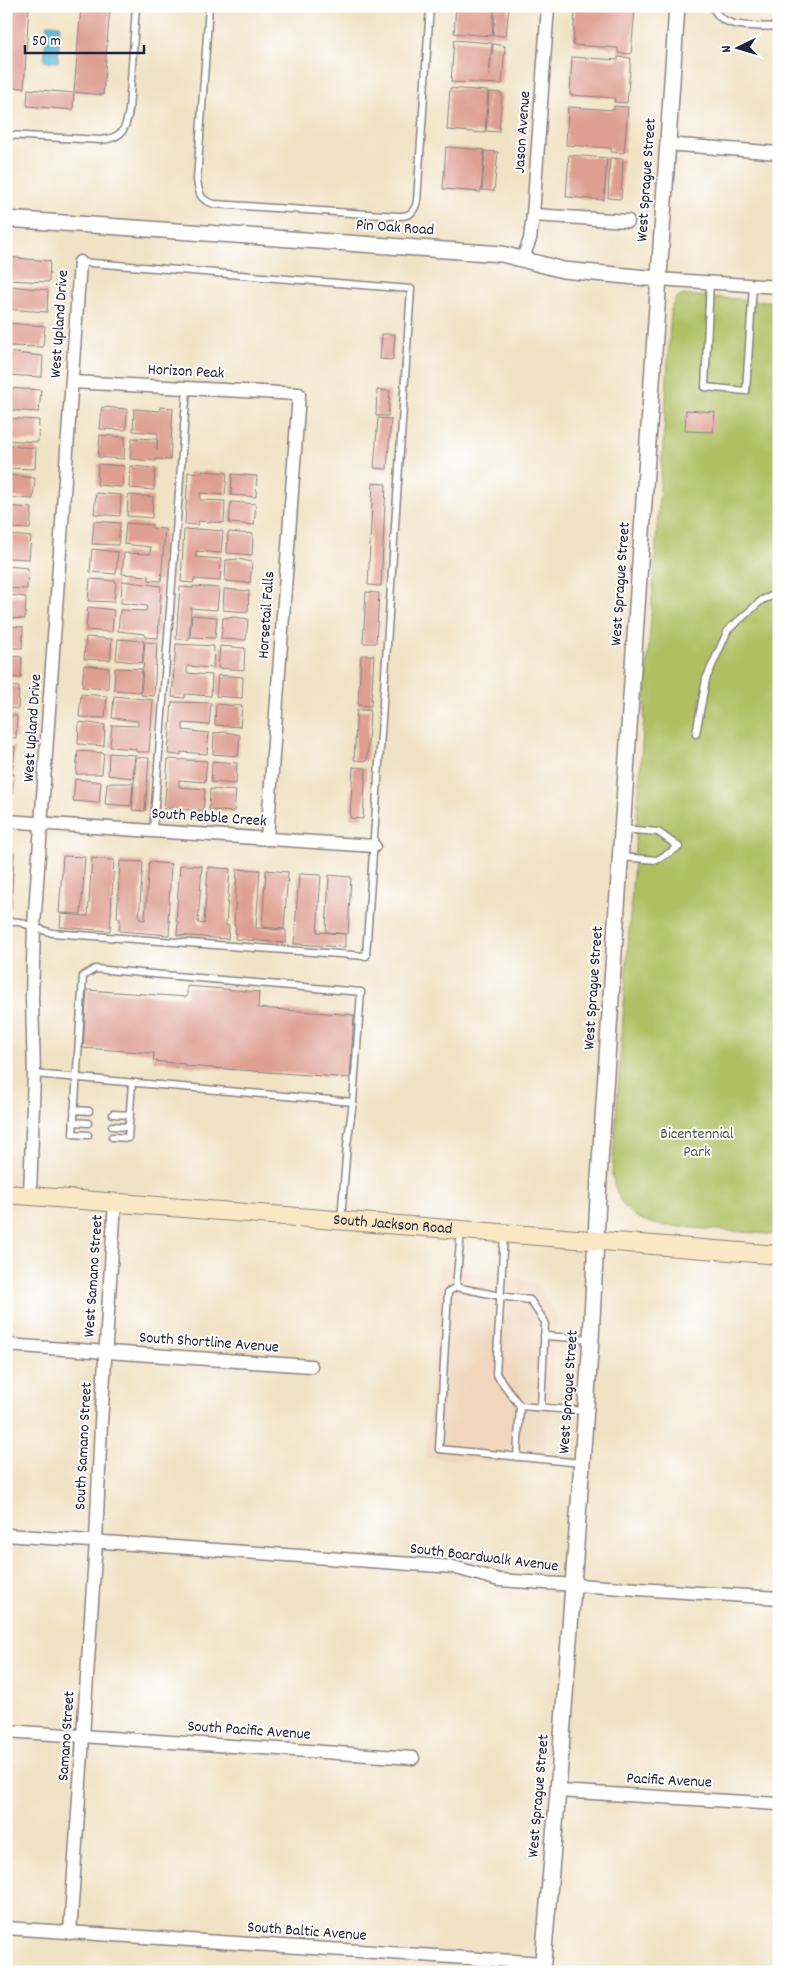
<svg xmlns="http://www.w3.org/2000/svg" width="785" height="1978" font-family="Dekko,sans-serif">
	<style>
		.built { fill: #efd6bc }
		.green { fill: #afbf62; stroke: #68704e }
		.water { fill: #59b7d7; stroke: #3e6c89 }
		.building { fill: #de9f92 }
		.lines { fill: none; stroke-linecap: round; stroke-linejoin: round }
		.service-casing { stroke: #898280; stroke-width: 9 }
		.minor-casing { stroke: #898280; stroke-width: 15 }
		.tertiary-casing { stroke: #898280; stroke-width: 18 }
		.secondary-casing { stroke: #898280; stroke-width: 20 }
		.service { stroke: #fff; stroke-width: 6 }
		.minor { stroke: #fff; stroke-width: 12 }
		.tertiary { stroke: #fff; stroke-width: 15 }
		.secondary { stroke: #fae7c3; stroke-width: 18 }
		.labels { text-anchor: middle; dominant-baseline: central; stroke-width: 4; stroke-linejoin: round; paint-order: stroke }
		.street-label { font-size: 16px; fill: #22223b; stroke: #fff }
		.park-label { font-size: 16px; fill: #535949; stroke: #fff }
	</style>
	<rect width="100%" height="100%" fill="#fff"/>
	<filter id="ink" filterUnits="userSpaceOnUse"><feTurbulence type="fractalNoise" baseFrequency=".02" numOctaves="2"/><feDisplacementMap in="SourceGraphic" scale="10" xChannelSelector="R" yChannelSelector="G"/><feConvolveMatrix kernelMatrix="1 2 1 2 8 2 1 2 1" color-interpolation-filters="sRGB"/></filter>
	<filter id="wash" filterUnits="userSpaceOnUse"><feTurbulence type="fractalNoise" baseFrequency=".0096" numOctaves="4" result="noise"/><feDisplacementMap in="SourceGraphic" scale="20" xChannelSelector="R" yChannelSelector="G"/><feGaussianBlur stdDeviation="1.12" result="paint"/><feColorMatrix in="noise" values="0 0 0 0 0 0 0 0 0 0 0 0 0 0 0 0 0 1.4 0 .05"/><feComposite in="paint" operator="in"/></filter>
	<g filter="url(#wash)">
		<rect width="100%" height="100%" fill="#f0e2c5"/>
		<path class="built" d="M439 1267 535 1282 557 1318 545 1465 426 1458Z"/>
		<path class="green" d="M683 295 779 302V1235L658 1225C627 1217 619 1205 612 1175L665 415 671 309 676 298Z"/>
		<path class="water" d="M47 24 60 25 58 62 44 61Z"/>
		<g id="blocks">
			<g class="building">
				<path d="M6 6H29L24 88 6 87Z"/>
				<path d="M81 6H110L103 95 74 92Z"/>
				<path d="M456 6H494L492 36 454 33Z"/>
				<path d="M496 6H509L506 36 493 35Z"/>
				<path d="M621 7 635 8 631 54 618 53V48L573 45 575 8 621 11Z"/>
				<path d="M454 40 492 43 489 76 493 44 505 46 502 84 451 82Z"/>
				<path d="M572 57 618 60V57L631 58 627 103 614 102 615 98 570 95Z"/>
				<path d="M450 88 488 91 485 133 447 130Z"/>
				<path d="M28 89 74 93 73 110 27 106Z"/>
				<path d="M489 92 502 93 499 132 486 131Z"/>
				<path d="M614 106 628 107 624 153 611 152V148L566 145 568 107 614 110Z"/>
				<path d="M446 147 484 150 481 192 443 189Z"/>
				<path d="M485 151 498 152 494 191 482 190Z"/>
				<path d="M569 155 607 158 604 200 566 197Z"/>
				<path d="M610 158 623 159 621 199 608 198Z"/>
				<path d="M6 257 50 261 49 282 6 280Z"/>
				<path d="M10 286 48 290 47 312 6 309V287Z"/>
				<path d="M6 323 45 326 43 347 6 346Z"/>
				<path d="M382 334H395L393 360 380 359Z"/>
				<path d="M6 352 43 356 42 377 6 375Z"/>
				<path d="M6 388 41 390 39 412 6 410Z"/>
				<path d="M377 390 390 391 388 416H376Z"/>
				<path d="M102 407 127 409 126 430 100 429Z"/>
				<path d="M160 407 173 408 170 460 156 459V461L130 459 132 438 157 439V450L158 433 133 431 134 409 160 411Z"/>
				<path d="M686 410 715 412 713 432 685 431Z"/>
				<path d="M6 418 39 420 38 442 6 440Z"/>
				<path d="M378 418 391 419 387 469 374 468Z"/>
				<path d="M100 435 125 437 124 459 98 457Z"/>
				<path d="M6 446 36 448 35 469 6 468Z"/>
				<path d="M98 464 124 466 122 487 97 485Z"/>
				<path d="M130 466 155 468 154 490 129 488Z"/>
				<path d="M202 471 227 473 225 495 200 493V500L225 501 224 523 198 521V525L185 524 188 472 202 473Z"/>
				<path d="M232 474 257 476 256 497 231 495Z"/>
				<path d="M6 475 35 478 33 499 6 497Z"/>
				<path d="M373 483 386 484 381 586 368 585Z"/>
				<path d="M96 493 121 495 120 516 94 514Z"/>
				<path d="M128 495 153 497 152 518 127 516Z"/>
				<path d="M231 502 256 504 254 525 229 523Z"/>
				<path d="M6 506 32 508 30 529 6 528Z"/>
				<path d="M94 521 120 523 118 545 92 544Z"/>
				<path d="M126 523 152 525V528L165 529 161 581 149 580V576L122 574 124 553 150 554 151 547 124 544Z"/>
				<path d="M197 529 223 531 221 553 196 551 195 557 221 559 220 581 194 579 193 583 181 582 184 530Z"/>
				<path d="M228 532 253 534 252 555 227 553Z"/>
				<path d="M12 535 31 537 29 559 6 558V536Z"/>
				<path d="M92 549 118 552 116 574 90 572Z"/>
				<path d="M238 559 252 562 250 583 225 581 226 560Z"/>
				<path d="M6 566 28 568 27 589 6 588Z"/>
				<path d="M90 579 116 581 114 602 88 601Z"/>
				<path d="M122 581 161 586 158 638 145 637V634L118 631 120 610 146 611 147 606 121 603Z"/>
				<path d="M193 586 219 588 217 610 191 608 189 640 176 639 180 587 193 588Z"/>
				<path d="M224 589 249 591 248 612 223 610Z"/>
				<path d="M366 592 379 593 376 643H363Z"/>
				<path d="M8 595 26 597 25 619 6 618V596Z"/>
				<path d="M88 607 114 610 112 632 86 630Z"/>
				<path d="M192 615 217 617 215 638 190 637Z"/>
				<path d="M235 617 248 619 246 640 221 639 223 618Z"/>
				<path d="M6 626 23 627 22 648H6Z"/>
				<path d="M86 637 112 639 110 660 84 659Z"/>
				<path d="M118 639 144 641 142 663 116 660Z"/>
				<path d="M145 642 157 643 154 696 141 695Z"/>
				<path d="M176 644 214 646 213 668 187 666V673L212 675 211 696 185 694V698L172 697Z"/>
				<path d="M220 646 245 648 244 670 218 668Z"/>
				<path d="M361 655H374L371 706 358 705Z"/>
				<path d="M6 656 22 657 21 678 6 677Z"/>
				<path d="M84 665 109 668 108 689 82 687Z"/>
				<path d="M115 668 142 669 140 692 114 690Z"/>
				<path d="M218 675 243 677 242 698 216 696Z"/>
				<path d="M6 686 19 687 18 709 6 708Z"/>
				<path d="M81 694 107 696 105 718 79 717Z"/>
				<path d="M114 696 153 700 149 752H136V749L110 747 112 725 138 726V721L112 718Z"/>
				<path d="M172 702 211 703 209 725 183 723V730L209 733 207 754 181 752V755L168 754Z"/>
				<path d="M216 704 242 706 240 727 215 725Z"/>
				<path d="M357 710H370L367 761 354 760Z"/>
				<path d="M6 715 17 716 16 738 6 737Z"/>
				<path d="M79 722 105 725 104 746 78 744Z"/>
				<path d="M226 732 240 735 238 756 213 754 214 733Z"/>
				<path d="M6 746 15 747 13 768H6Z"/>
				<path d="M78 751 104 753 102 774H76Z"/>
				<path d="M109 753 135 755 133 778 108 775Z"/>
				<path d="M136 757 149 758 145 811 132 810Z"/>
				<path d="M168 759 207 761 205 782 179 780V787L205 789 203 811 177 809V812L164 811Z"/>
				<path d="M212 761 237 763 236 784 211 782Z"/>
				<path d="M353 767 366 768 363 819 350 818Z"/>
				<path d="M6 773 14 774 12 796 6 795Z"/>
				<path d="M75 779 101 782 99 803 73 801Z"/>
				<path d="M107 783H133L131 806 105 804Z"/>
				<path d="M210 789 236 791 234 812 209 810Z"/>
				<path d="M6 852 14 853 11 908H6Z"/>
				<path d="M63 856 85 857 81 914 59 913Z"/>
				<path d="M92 858 114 860 110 931 60 927 61 914 88 916Z"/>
				<path d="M120 861 143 862 139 919 145 920 149 862 171 864 168 921H170L169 935 119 931 120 918H117Z"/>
				<path d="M180 865 202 866 198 923 204 924 208 867 230 869 226 925 229 926 228 939 177 935 178 922 176 921Z"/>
				<path d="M237 869 260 870 256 928 286 930V943L235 939 236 926H234Z"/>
				<path d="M266 870 288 872 284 929 262 927Z"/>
				<path d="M299 874 321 875 317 932 345 934V947L294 944Z"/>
				<path d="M329 875 351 877 348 934 326 932Z"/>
				<path d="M187 986 259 992 258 1008 354 1015 350 1078 185 1066V1064L153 1061 154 1053 83 1048 87 990 187 997Z"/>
			</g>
		</g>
	</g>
	<g filter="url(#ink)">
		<use href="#blocks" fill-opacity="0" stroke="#898280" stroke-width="1"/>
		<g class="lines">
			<defs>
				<g id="service">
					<path d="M209 6 197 180C199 194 200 200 214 204L398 216C410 216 414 213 417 201L430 6"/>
					<path d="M713 6C720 31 758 25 779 27"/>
					<path d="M6 135 101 140C122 138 126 130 129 110L136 6"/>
					<path d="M710 282 705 387 746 391 753 285"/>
					<path d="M696 734 706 679 728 630 762 600 779 593"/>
					<path d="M153 831 187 388"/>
					<path d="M621 857 657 860 679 847 658 832 623 829"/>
					<path d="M6 921 19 922 52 933 366 956 411 289 80 262"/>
					<path d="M34 1074 353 1102 347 1145 341 1220"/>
					<path d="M74 1110 89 1111"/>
					<path d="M113 1114 130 1115"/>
					<path d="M73 1122 88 1123"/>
					<path d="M112 1126 128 1127"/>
					<path d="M88 1135 73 1134 83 976 95 969 361 992 353 1102"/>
					<path d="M112 1137 128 1138 132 1083"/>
					<path d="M461 1231 456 1287 448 1292 439 1449 582 1463"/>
					<path d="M504 1234 496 1374 520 1406 585 1411"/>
					<path d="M456 1287 500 1296 530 1300 545 1322 541 1407"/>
					<path d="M544 1336 591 1339"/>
					<path d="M517 1457 520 1406"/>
				</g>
				<g id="minor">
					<path d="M667 144 779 153"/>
					<path d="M533 215 628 221"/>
					<path d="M523 258 530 239 533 215 548 6"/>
					<path d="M658 279 779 287"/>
					<path d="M72 382 299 394 267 839"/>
					<path d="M6 821 374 846"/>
					<path d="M30 1196 34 1074 32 998 34 927 80 262"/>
					<path d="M6 1345 311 1366"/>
					<path d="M6 1535 453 1567 499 1580 779 1598"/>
					<path d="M6 1731 413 1758"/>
					<path d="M558 1791 779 1804"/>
					<path d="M6 1928 543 1963"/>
					<path d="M70 1933 96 1541 101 1423 115 1202"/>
				</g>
				<g id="tertiary">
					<path d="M6 219 502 254 563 270 658 279"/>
					<path d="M542 1972 558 1791 591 1339 599 1178 677 6"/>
				</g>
				<g id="secondary">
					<path id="s1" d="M6 1194 779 1255"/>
				</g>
			</defs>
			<use href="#service" class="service-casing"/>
			<use href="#minor" class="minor-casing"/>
			<use href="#tertiary" class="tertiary-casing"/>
			<use href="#secondary" class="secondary-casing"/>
			<use href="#service" class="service"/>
			<use href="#minor" class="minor"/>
			<use href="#tertiary" class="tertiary"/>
			<use href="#secondary" class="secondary"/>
		</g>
	</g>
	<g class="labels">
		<g class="street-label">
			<text transform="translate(523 132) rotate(-86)">Jason Avenue</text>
			<text transform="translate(647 180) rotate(-86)">West Sprague Street</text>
			<text transform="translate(395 228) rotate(4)">Pin Oak Road</text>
			<text transform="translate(60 324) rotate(-86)">West Upland Drive</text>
			<text transform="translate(186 372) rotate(3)">Horizon Peak</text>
			<text transform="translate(621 584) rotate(-86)">West Sprague Street</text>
			<text transform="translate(267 615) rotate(-86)">Horsetail Falls</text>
			<text transform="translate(33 728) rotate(-86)">West Upland Drive</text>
			<text transform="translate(209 818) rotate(4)">South Pebble Creek</text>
			<text transform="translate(594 988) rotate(-86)">West Sprague Street</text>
			<text stroke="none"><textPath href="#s1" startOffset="388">South Jackson Road</textPath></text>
			<text transform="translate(94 1276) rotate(-86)">West Samano Street</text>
			<text transform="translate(209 1343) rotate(4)">South Shortline Avenue</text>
			<text transform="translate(569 1392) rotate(-86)">West Sprague Street</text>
			<text transform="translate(84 1446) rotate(-87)">South Samano Street</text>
			<text transform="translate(484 1558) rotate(7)">South Boardwalk Avenue</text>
			<text transform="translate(249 1731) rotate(4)">South Pacific Avenue</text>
			<text transform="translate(67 1736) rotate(-86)">Samano Street</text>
			<text transform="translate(669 1781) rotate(3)">Pacific Avenue</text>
			<text transform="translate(539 1796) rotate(-85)">West Sprague Street</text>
			<text transform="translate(307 1932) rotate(4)">South Baltic Avenue</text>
		</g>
		<g class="park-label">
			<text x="697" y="1134">Bicentennial<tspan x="697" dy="18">Park</tspan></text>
		</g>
	</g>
	<rect width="785" height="1978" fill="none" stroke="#fff" stroke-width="25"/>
	<g transform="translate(738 48) rotate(265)" stroke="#ffffff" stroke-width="4" paint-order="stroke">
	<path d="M0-4L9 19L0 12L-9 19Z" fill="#22223b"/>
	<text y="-8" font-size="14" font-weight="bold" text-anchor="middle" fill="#22223b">N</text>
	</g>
	<path d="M25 45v8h119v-8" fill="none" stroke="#22223b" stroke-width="2.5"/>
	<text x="32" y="45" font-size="15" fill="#22223b" stroke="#ffffff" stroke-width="4" paint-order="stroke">50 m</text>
</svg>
